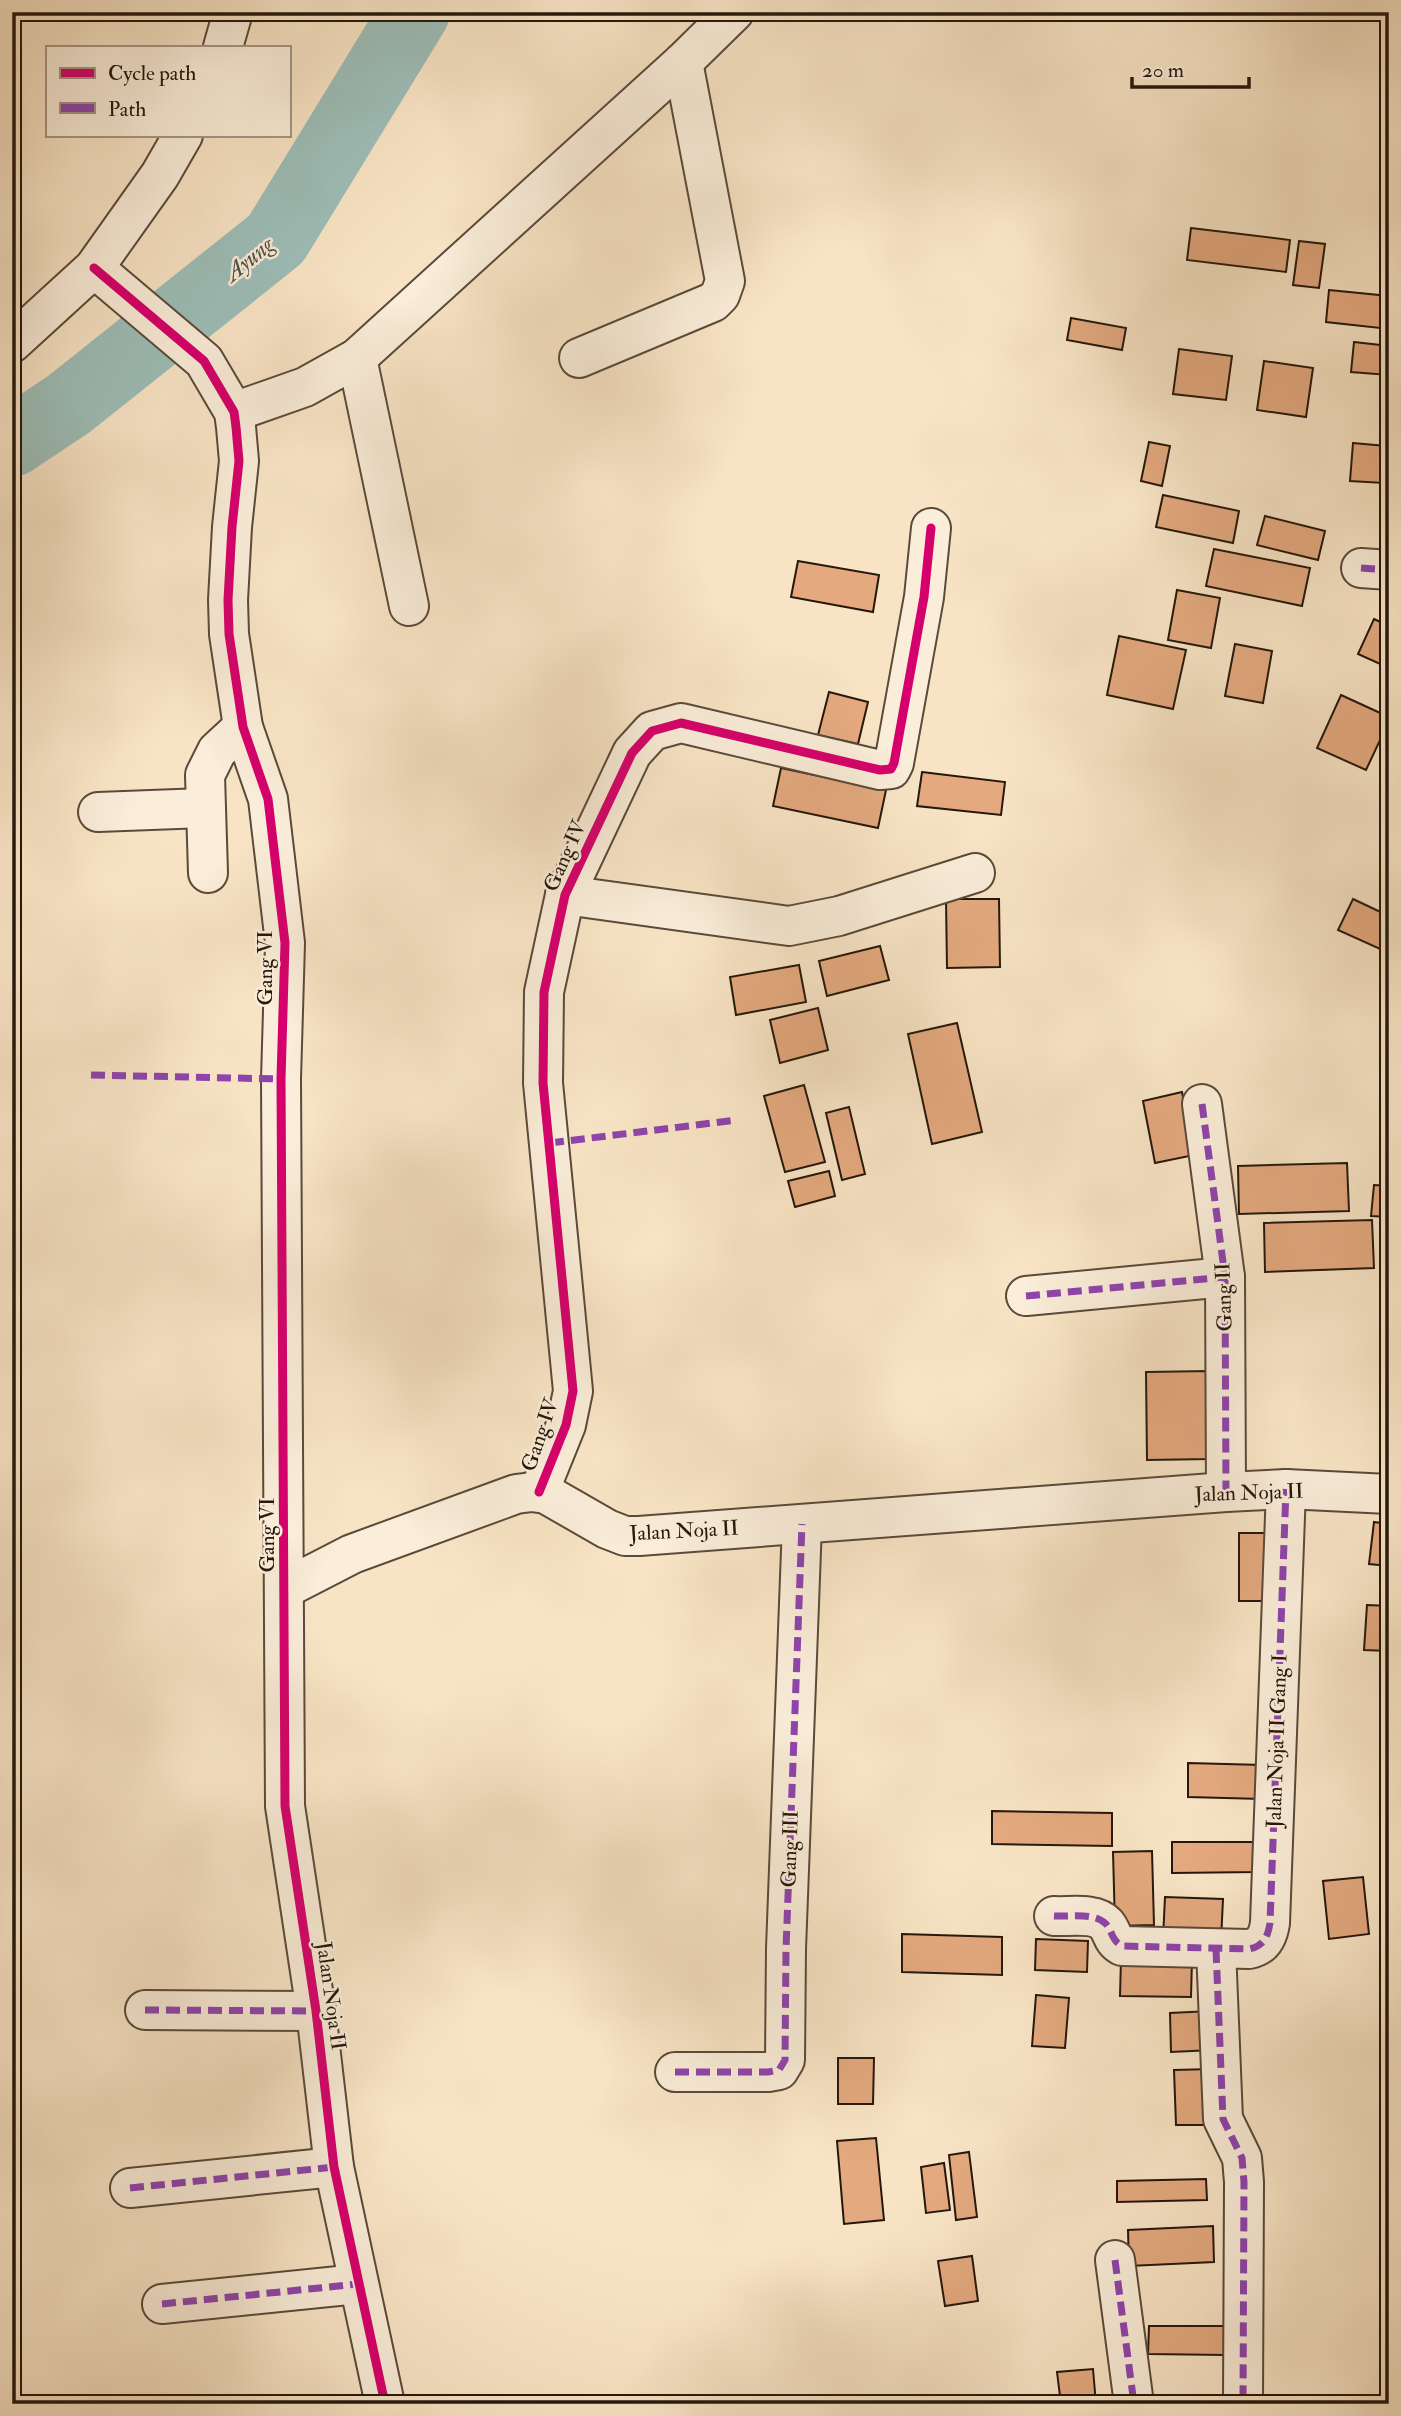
<svg xmlns="http://www.w3.org/2000/svg" width="1401" height="2416" font-family="'IM FELL Double Pica',serif">
	<style>
		.lines { fill: none; stroke-linecap: round; stroke-linejoin: round }
		.river { stroke: #9dbeb8; stroke-width: 70 }
		.building { fill: #e4a97f; stroke: #25170c; stroke-width: 2 }
		.street-casing { stroke: #5a4a3a; stroke-width: 42 }
		.street { stroke: #faedd9; stroke-width: 38 }
		.quiet { stroke: #8e44ad; stroke-width: 7; stroke-dasharray: 14 7; stroke-linecap: butt }
		.cycleway-casing { stroke: #faedd9; stroke-width: 13 }
		.cycleway { stroke: #d6006c; stroke-width: 9 }
		.labels { text-anchor: middle; dominant-baseline: central; stroke-width: 5; stroke-linejoin: round; paint-order: stroke }
		.street-label { font-size: 21px; fill: #25170c; stroke: #faedd9 }
		.water-label { font-size: 23px; font-style: italic; fill: #4f5148; stroke: #faedd9 }
	</style>
	<rect width="100%" height="100%" fill="#f8e4c5"/>
	<filter id="stains"><feTurbulence type="fractalNoise" baseFrequency=".00286" numOctaves="4"/><feColorMatrix values="0 0 0 0 .2 0 0 0 0 .09 0 0 0 0 .02 0 0 0 .5 -.17"/></filter>
	<radialGradient id="worn" r=".72"><stop offset=".6" stop-color="#630" stop-opacity="0"/><stop offset="1" stop-color="#630" stop-opacity=".3"/></radialGradient>
	<g class="lines">
		<path class="river" d="M12 442 69 404 276 239 415 12"/>
	</g>
	<g class="building">
		<path d="M1191 228 1290 240 1286 272 1187 260Z"/>
		<path d="M1299 241 1325 244 1319 288 1293 285Z"/>
		<path d="M1329 290 1389 296V329L1326 322Z"/>
		<path d="M1071 318 1126 328 1122 350 1067 340Z"/>
		<path d="M1354 342 1389 346V375L1351 372Z"/>
		<path d="M1179 349 1232 356 1226 400 1173 394Z"/>
		<path d="M1264 361 1313 368 1306 417 1257 410Z"/>
		<path d="M1149 442 1170 446 1162 486 1141 481Z"/>
		<path d="M1353 443 1386 446 1384 483 1350 481Z"/>
		<path d="M1163 495 1239 511 1233 543 1156 527Z"/>
		<path d="M1265 516 1325 531 1318 560 1257 545Z"/>
		<path d="M1214 549 1310 568 1302 606 1206 586Z"/>
		<path d="M798 561 879 575 873 612 791 597Z"/>
		<path d="M1177 590 1220 598 1211 648 1168 640Z"/>
		<path d="M1374 619 1389 626V668L1358 654Z"/>
		<path d="M1119 636 1186 650 1173 709 1107 695Z"/>
		<path d="M1235 644 1272 651 1263 703 1225 696Z"/>
		<path d="M829 692 868 702 858 744 818 735Z"/>
		<path d="M1341 695 1389 717V721L1366 770 1317 748Z"/>
		<path d="M781 768 886 790 878 828 773 806Z"/>
		<path d="M922 772 1005 782 1001 815 917 806Z"/>
		<path d="M946 899H999L1000 967 947 968Z"/>
		<path d="M1353 899 1389 916V953L1338 930Z"/>
		<path d="M880 946 889 980 827 996 819 961Z"/>
		<path d="M799 965 806 1002 736 1015 730 977Z"/>
		<path d="M818 1008 828 1050 780 1063 770 1020Z"/>
		<path d="M957 1023 982 1132 932 1144 908 1034Z"/>
		<path d="M804 1085 825 1162 785 1172 764 1096Z"/>
		<path d="M1182 1092 1194 1155 1155 1163 1143 1101Z"/>
		<path d="M849 1107 865 1174 842 1180 826 1113Z"/>
		<path d="M1347 1163 1349 1211 1239 1214 1238 1166Z"/>
		<path d="M829 1171 835 1196 795 1207 788 1181Z"/>
		<path d="M1374 1185 1389 1186V1217L1371 1216Z"/>
		<path d="M1372 1220 1374 1268 1265 1272 1264 1223Z"/>
		<path d="M1209 1371 1211 1459 1147 1460 1146 1372Z"/>
		<path d="M1374 1522 1389 1524V1566L1369 1564Z"/>
		<rect x="1239" y="1533" width="34" height="68"/>
		<path d="M1367 1605 1389 1606V1651L1364 1650Z"/>
		<path d="M1383 1679H1389V1730H1380Z"/>
		<path d="M1188 1763 1263 1765 1262 1799 1188 1797Z"/>
		<path d="M992 1811 1112 1813V1846L992 1844Z"/>
		<path d="M1172 1842H1256V1872L1172 1873Z"/>
		<path d="M1152 1851 1154 1925 1115 1926 1113 1852Z"/>
		<path d="M1363 1877 1369 1934 1329 1939 1323 1881Z"/>
		<path d="M1165 1897 1223 1899 1221 1941 1163 1939Z"/>
		<path d="M902 1934 1002 1937V1975L902 1972Z"/>
		<path d="M1036 1939 1088 1941 1087 1972 1035 1970Z"/>
		<path d="M1121 1959 1192 1960 1191 1997 1120 1996Z"/>
		<path d="M1036 1995 1069 1998 1065 2048 1032 2046Z"/>
		<path d="M1211 2011 1213 2050 1171 2052 1170 2013Z"/>
		<path d="M838 2058H874L873 2104H838Z"/>
		<path d="M1212 2069 1213 2125H1176L1174 2070Z"/>
		<path d="M876 2138 884 2220 844 2224 837 2141Z"/>
		<path d="M969 2152 977 2217 956 2220 949 2155Z"/>
		<path d="M944 2163 950 2210 926 2213 921 2167Z"/>
		<path d="M1206 2179 1207 2200 1117 2202V2181Z"/>
		<path d="M1213 2226 1214 2262 1129 2266 1128 2230Z"/>
		<path d="M972 2256 978 2301 945 2306 938 2261Z"/>
		<path d="M1149 2326H1226V2355L1148 2354Z"/>
		<path d="M1385 2355H1389L1388 2402Z"/>
		<path d="M1093 2369 1096 2404H1061L1057 2372Z"/>
	</g>
	<g class="lines">
		<defs>
			<g id="street">
				<path d="M223 47 233 12"/>
				<path d="M94 268 204 361 234 412 236 427 239 461 232 527 228 600 229 634 243 727 268 799 285 943 281 1079 285 1806 316 2011 334 2167 385 2404"/>
				<path d="M12 343 94 268 160 175 183 135"/>
				<path d="M357 358 409 606"/>
				<path d="M579 358 713 302 720 295 725 281 683 62"/>
				<path d="M234 412 305 387 357 358 683 62 734 12"/>
				<path d="M1361 568 1389 570"/>
				<path d="M98 812 204 808"/>
				<path d="M208 873 205 775 217 751 243 727"/>
				<path d="M565 895 789 926 839 916 975 873"/>
				<path d="M1202 1104 1225 1277 1226 1492"/>
				<path d="M1026 1296 1225 1277"/>
				<path d="M539 1492 566 1425 573 1391 543 1083 544 992 565 895 632 753 652 731 681 723 880 770 891 769 894 763 924 597 931 528"/>
				<path d="M284 1589 352 1554 516 1494 532 1492 546 1494 607 1529 625 1536H639L1226 1492 1286 1489 1389 1494"/>
				<path d="M1054 1916C1069 1917 1095 1912 1106 1924 1113 1932 1111 1940 1122 1946L1249 1949C1264 1946 1268 1936 1270 1923L1286 1489"/>
				<path d="M1216 1949 1223 2119 1242 2158 1244 2182 1243 2404"/>
				<path d="M145 2010 316 2011"/>
				<path d="M675 2072H768L779 2070 785 2060 786 1949 802 1524"/>
				<path d="M130 2188 334 2167"/>
				<path d="M1115 2260 1134 2404"/>
				<path d="M162 2304 358 2284"/>
			</g>
		</defs>
		<use href="#street" class="street-casing"/>
		<use href="#street" class="street"/>
		<g class="quiet">
			<path d="M1361 568 1389 570"/>
			<path d="M91 1075 281 1079"/>
			<path d="M1202 1104 1225 1277 1226 1492"/>
			<path d="M550 1143 737 1120"/>
			<path d="M1026 1296 1225 1277"/>
			<path d="M1054 1916C1069 1917 1095 1912 1106 1924 1113 1932 1111 1940 1122 1946L1249 1949C1264 1946 1268 1936 1270 1923L1286 1489"/>
			<path d="M1216 1949 1223 2119 1242 2158 1244 2182 1243 2404"/>
			<path d="M145 2010 316 2011"/>
			<path d="M675 2072H768L779 2070 785 2060 786 1949 802 1524"/>
			<path d="M130 2188 334 2167"/>
			<path d="M1115 2260 1134 2404"/>
			<path d="M162 2304 358 2284"/>
		</g>
		<defs>
			<g id="cycleway">
				<path d="M94 268 204 361 234 412 236 427 239 461 232 527 228 600 229 634 243 727 268 799 285 943 281 1079 285 1806 316 2011 334 2167 385 2404"/>
				<path d="M539 1492 566 1425 573 1391 543 1083 544 992 565 895 632 753 652 731 681 723 880 770 891 769 894 763 924 597 931 528"/>
			</g>
		</defs>
		<use href="#cycleway" class="cycleway-casing"/>
		<use href="#cycleway" class="cycleway"/>
	</g>
	<g class="labels">
		<g class="street-label">
			<text transform="translate(565 856) rotate(-66)">Gang IV</text>
			<text transform="translate(265 968) rotate(-90)">Gang VI</text>
			<text transform="translate(1224 1297) rotate(-92)">Gang II</text>
			<text transform="translate(540 1435) rotate(-71)">Gang IV</text>
			<text transform="translate(1249 1493) rotate(-2)">Jalan Noja II</text>
			<text transform="translate(684 1531) rotate(-3)">Jalan Noja II</text>
			<text transform="translate(267 1535) rotate(-90)">Gang VI</text>
			<text transform="translate(1277 1741) rotate(-88)">Jalan Noja II Gang I</text>
			<text transform="translate(790 1849) rotate(-88)">Gang III</text>
			<text transform="translate(331 1996) rotate(82)">Jalan Noja II</text>
		</g>
		<g class="water-label">
			<text transform="translate(249 259) rotate(-40)">Ayung</text>
		</g>
	</g>
	<rect width="1401" height="2416" fill="none" stroke="#f8e4c5" stroke-width="42"/>
	<rect x="14" y="14" width="1373" height="2388" fill="none" stroke="#25170c" stroke-width="3.5"/>
	<rect x="21" y="21" width="1359" height="2374" fill="none" stroke="#25170c" stroke-width="2"/>
	<rect x="46" y="46" width="245" height="91" fill="#faedd9" stroke="#a59787" stroke-width="2"/>
	<rect x="60" y="68" width="35" height="10" fill="#d6006c" stroke="#a59787" stroke-width="2"/>
	<text x="108" y="80" font-size="21" fill="#25170c">Cycle path</text>
	<rect x="60" y="103" width="35" height="10" fill="#8e44ad" stroke="#a59787" stroke-width="2"/>
	<text x="108" y="116" font-size="21" fill="#25170c">Path</text>
	<path d="M1132 77v10h117v-10" fill="none" stroke="#25170c" stroke-width="3.5"/>
	<text x="1142" y="77" font-size="21" fill="#25170c" stroke="#faedd9" stroke-width="5" paint-order="stroke">20 m</text>
	<rect width="100%" height="100%" filter="url(#stains)"/>
	<rect width="100%" height="100%" fill="url(#worn)"/>
</svg>
